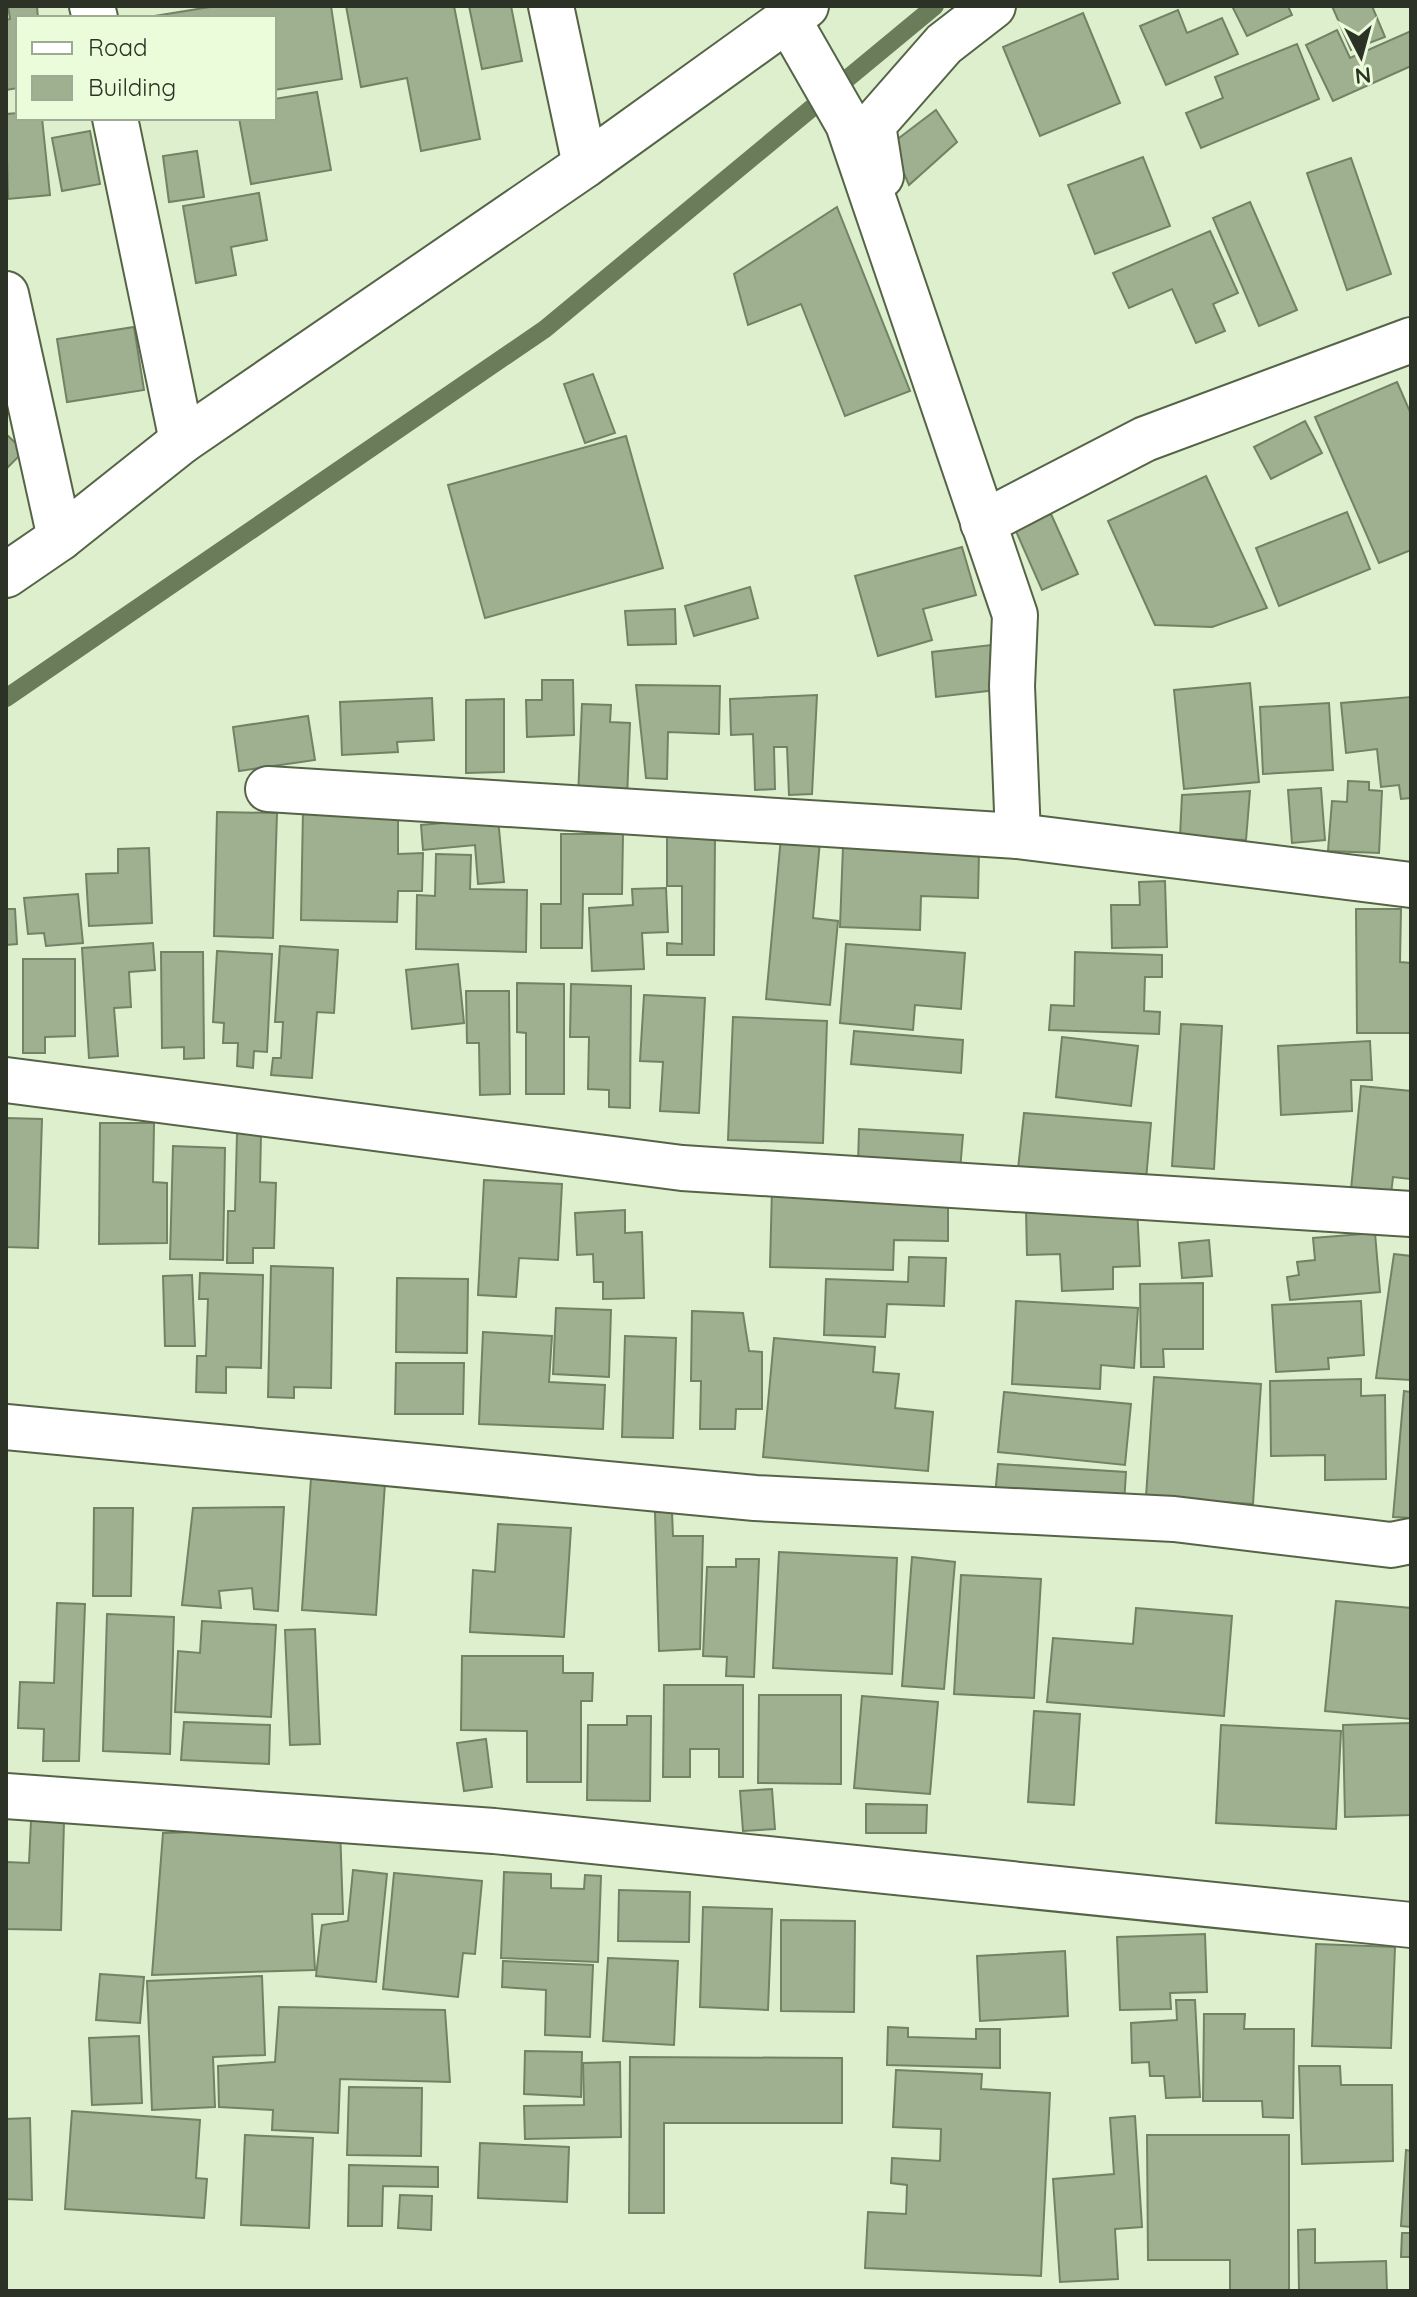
<svg xmlns="http://www.w3.org/2000/svg" width="1417" height="2297" font-family="Quicksand,sans-serif">
	<style>
		.lines { fill: none; stroke-linecap: round; stroke-linejoin: round }
		.stream { stroke: #6b7c5a; stroke-width: 18 }
		.building { fill: #9fb090; stroke: #728264; stroke-width: 2 }
		.street-casing { stroke: #556447; stroke-width: 48 }
		.street { stroke: #fff; stroke-width: 44 }
	</style>
	<rect width="100%" height="100%" fill="#ddefcd"/>
	<g class="lines">
		<path class="stream" d="M6 698 545 329 935 6"/>
	</g>
	<g class="building">
		<path d="M8 6H37L38 18H18V88L6 90V20L10 19Z"/>
		<path d="M216 6H331L342 79 274 90V18H142Z"/>
		<path d="M346 6H454L480 139 421 151 407 78 361 87Z"/>
		<path d="M469 6H511L522 61 482 69Z"/>
		<path d="M1232 6H1288L1292 15 1247 36Z"/>
		<path d="M1332 6H1372L1385 37 1351 50Z"/>
		<path d="M1178 10 1187 33 1222 18 1238 54 1166 85 1140 26Z"/>
		<path d="M1083 13 1120 103 1040 136 1003 47Z"/>
		<path d="M1337 30 1350 58 1411 31V66L1333 101 1306 45Z"/>
		<path d="M1297 44 1319 99 1201 148 1186 113 1223 98 1215 77Z"/>
		<path d="M317 92 331 170 251 184 239 118H274V99Z"/>
		<path d="M936 110 957 142 909 185 891 144Z"/>
		<path d="M18 113V118H42L50 195 8 199 6 114Z"/>
		<path d="M90 131 100 184 62 191 52 138Z"/>
		<path d="M197 151 204 197 169 202 163 156Z"/>
		<path d="M1143 157 1170 226 1095 254 1068 185Z"/>
		<path d="M1351 158 1391 274 1347 290 1307 173Z"/>
		<path d="M259 193 267 240 231 247 236 275 196 283 183 206Z"/>
		<path d="M1250 202 1297 310 1259 326 1213 218Z"/>
		<path d="M837 207 910 391 845 416 801 304 748 325 734 274Z"/>
		<path d="M1210 231 1238 293 1213 304 1225 331 1196 343 1172 289 1129 308 1113 273Z"/>
		<path d="M134 327 144 390 67 402 57 339Z"/>
		<path d="M593 374 615 433 585 443 564 384Z"/>
		<path d="M1397 382 1411 414V550L1379 563 1315 417Z"/>
		<path d="M1305 421 1322 453 1271 479 1254 447Z"/>
		<path d="M6 434 24 451 6 469Z"/>
		<path d="M626 436 663 568 485 618 448 485Z"/>
		<path d="M1206 476 1267 608 1212 627 1155 625 1108 521Z"/>
		<path d="M1347 512 1370 569 1279 606 1256 548Z"/>
		<path d="M1051 514 1078 574 1042 590 1015 529Z"/>
		<path d="M962 547 976 595 923 609 932 640 878 656 855 576Z"/>
		<path d="M750 587 758 618 694 636 685 606Z"/>
		<path d="M675 609 676 644 628 645 625 611Z"/>
		<path d="M991 645 996 690 936 697 932 652Z"/>
		<path d="M542 680H573L574 735 527 737 526 700H542Z"/>
		<path d="M1250 683 1259 782 1184 789 1174 690Z"/>
		<path d="M636 685 720 686 719 734 668 732 667 779 646 778Z"/>
		<path d="M817 695 812 794 789 795 787 747H774L775 789 755 790 753 734 731 735 730 699Z"/>
		<path d="M1411 697V798L1401 799 1399 785 1381 787 1377 749 1346 753 1341 703Z"/>
		<path d="M432 698 434 740 397 742 398 752 342 755 340 702Z"/>
		<path d="M504 699V772L466 773V700Z"/>
		<path d="M1329 703 1333 770 1263 774 1260 707Z"/>
		<path d="M582 704 611 705 610 722 630 723 627 799 578 797Z"/>
		<path d="M308 716 315 760 239 771 233 727Z"/>
		<path d="M1348 781 1369 782V790L1382 791 1379 853 1328 851 1332 801 1347 802Z"/>
		<path d="M1321 788 1325 840 1292 843 1288 790Z"/>
		<path d="M1250 791 1246 840 1180 837 1182 795Z"/>
		<path d="M303 810 398 811V854L423 853 422 891H398L397 922 301 920Z"/>
		<path d="M217 812 277 813 273 938 214 936Z"/>
		<path d="M498 818 504 882 478 884 475 845 423 850 421 825Z"/>
		<path d="M561 834H623L622 894H583L582 948H541V904H561Z"/>
		<path d="M667 835H715L714 955H667V943L682 944V886H667Z"/>
		<path d="M781 837 820 841 813 918 838 921 830 1005 766 999Z"/>
		<path d="M843 846 979 851 978 898 921 896 920 930 840 927Z"/>
		<path d="M149 848 152 923 89 926 86 874 118 873V849Z"/>
		<path d="M436 854 471 855 470 889 527 890 526 952 416 949 417 895 435 896Z"/>
		<path d="M1165 881 1167 947 1112 948 1111 905H1140L1139 882Z"/>
		<path d="M666 888 668 932 642 933 644 969 592 971 589 908 633 905 632 889Z"/>
		<path d="M78 894 83 943 46 946 44 933 28 934 24 898Z"/>
		<path d="M6 909H15L17 944 6 945Z"/>
		<path d="M1356 909H1401L1400 962 1411 963V1033H1357Z"/>
		<path d="M153 943 155 970 129 972 131 1007 114 1008 118 1056 89 1058 82 948Z"/>
		<path d="M846 944 965 953 961 1009 915 1005 913 1030 840 1023Z"/>
		<path d="M280 946 338 950 334 1013 317 1012 312 1078 271 1075 273 1058H281L283 1022H275Z"/>
		<path d="M217 951 272 954 267 1052 254 1051 253 1068 237 1066 238 1043H223L224 1023 213 1022Z"/>
		<path d="M161 952H203L204 1058 184 1059V1047L162 1048Z"/>
		<path d="M1075 952 1162 955V977H1145L1144 1011 1160 1012 1159 1034 1049 1030 1051 1005 1074 1006Z"/>
		<path d="M23 959H75V1036L45 1037V1053H23Z"/>
		<path d="M458 964 464 1023 412 1029 406 970Z"/>
		<path d="M517 983 564 984V1094H526V1033L517 1032Z"/>
		<path d="M571 984 631 986 630 1108 609 1107V1090L588 1089 589 1037H570Z"/>
		<path d="M466 991H509L510 1094 480 1095 479 1043H467Z"/>
		<path d="M644 995 705 998 699 1113 660 1111 663 1062 640 1061Z"/>
		<path d="M733 1017 827 1021 823 1143 728 1140Z"/>
		<path d="M1181 1024 1222 1026 1214 1169 1172 1166Z"/>
		<path d="M854 1031 963 1040 961 1073 851 1064Z"/>
		<path d="M1062 1037 1138 1046 1131 1106 1056 1097Z"/>
		<path d="M1370 1041 1372 1080H1351L1352 1111 1281 1115 1278 1046Z"/>
		<path d="M1361 1086 1411 1091 1410 1179 1393 1177 1390 1203 1350 1200Z"/>
		<path d="M1024 1113 1151 1123 1146 1180 1018 1169Z"/>
		<path d="M6 1118 42 1119 38 1248 6 1247Z"/>
		<path d="M100 1123H154L153 1182 167 1183V1243L99 1244Z"/>
		<path d="M859 1129 963 1135 960 1170 858 1165Z"/>
		<path d="M237 1133 261 1134 260 1182 276 1183 274 1248H253V1263H227L228 1211H235Z"/>
		<path d="M173 1146 225 1148 223 1260 170 1259Z"/>
		<path d="M484 1180 562 1184 558 1260 519 1258 516 1297 478 1295Z"/>
		<path d="M772 1188 948 1193V1241L894 1240 893 1270 770 1267Z"/>
		<path d="M1137 1207 1140 1266 1113 1267V1289L1062 1291 1060 1254 1027 1255 1026 1211Z"/>
		<path d="M625 1210V1233L642 1232 644 1298 603 1299V1282H594L593 1254 577 1255 575 1213Z"/>
		<path d="M1375 1233 1380 1292 1290 1300 1287 1277 1299 1275 1297 1262 1315 1260 1313 1238Z"/>
		<path d="M1209 1240 1212 1276 1182 1278 1179 1243Z"/>
		<path d="M1394 1254 1411 1256V1380L1376 1378Z"/>
		<path d="M909 1257 946 1258 944 1306 887 1304 885 1337 824 1335 826 1279 908 1282Z"/>
		<path d="M271 1266 333 1268 331 1388 294 1387V1398L268 1397Z"/>
		<path d="M200 1273 263 1275 261 1368 226 1367V1393L196 1392 197 1356H206L208 1299H199Z"/>
		<path d="M192 1275 195 1346H165L163 1276Z"/>
		<path d="M397 1278 468 1279 467 1353 396 1352Z"/>
		<path d="M1203 1283V1349H1163L1164 1367H1141L1140 1284Z"/>
		<path d="M1016 1301 1138 1308 1134 1368 1101 1365 1100 1389 1012 1384Z"/>
		<path d="M1361 1301 1364 1355 1328 1358 1329 1369 1276 1372 1272 1305Z"/>
		<path d="M556 1308 611 1310 609 1377 553 1374Z"/>
		<path d="M692 1311 743 1313 749 1351 762 1352V1409H736L735 1429H700L701 1381H691Z"/>
		<path d="M483 1332 552 1336 549 1382 605 1385 603 1429 479 1424Z"/>
		<path d="M625 1336 676 1338 673 1438 622 1437Z"/>
		<path d="M774 1338 875 1347 873 1372 899 1374 895 1408 933 1412 928 1471 763 1457Z"/>
		<path d="M396 1363H464L463 1414H395Z"/>
		<path d="M1154 1377 1261 1384 1253 1504 1146 1497Z"/>
		<path d="M1361 1379V1396L1385 1395 1386 1479 1325 1480V1455L1271 1456 1270 1381Z"/>
		<path d="M1404 1391 1411 1392V1518L1393 1517Z"/>
		<path d="M1004 1392 1131 1404 1125 1465 998 1452Z"/>
		<path d="M998 1464 1126 1472 1124 1504 995 1496Z"/>
		<path d="M311 1478 385 1483 376 1615 302 1610Z"/>
		<path d="M284 1507 278 1611 254 1609 252 1588 219 1591 221 1608 182 1605 193 1508Z"/>
		<path d="M94 1508H133L131 1596H93Z"/>
		<path d="M655 1512H672L673 1536H703L700 1649 659 1651Z"/>
		<path d="M498 1524 571 1528 564 1637 470 1632 473 1570 495 1572Z"/>
		<path d="M779 1552 897 1558 892 1674 773 1668Z"/>
		<path d="M912 1557 955 1562 944 1689 902 1686Z"/>
		<path d="M736 1559H759L754 1677 726 1676 727 1657 703 1656 707 1567H736Z"/>
		<path d="M961 1575 1041 1579 1034 1698 954 1694Z"/>
		<path d="M1336 1601 1411 1608V1719L1325 1711Z"/>
		<path d="M57 1603 85 1604 79 1761H43L44 1729 18 1728 20 1682 54 1683Z"/>
		<path d="M1136 1608 1232 1616 1224 1716 1047 1702 1053 1638 1133 1644Z"/>
		<path d="M107 1614 174 1617 170 1754 103 1751Z"/>
		<path d="M202 1621 276 1625 271 1717 175 1712 178 1651 200 1653Z"/>
		<path d="M315 1629 320 1744 290 1745 285 1630Z"/>
		<path d="M462 1656H563V1673H593L592 1701H581V1782H527V1731L461 1730Z"/>
		<path d="M664 1685H743V1777H719V1749H690V1777H663Z"/>
		<path d="M759 1695H841V1784L758 1783Z"/>
		<path d="M862 1696 938 1702 930 1794 854 1788Z"/>
		<path d="M1034 1711 1080 1714 1074 1805 1028 1802Z"/>
		<path d="M627 1716H651L650 1801 587 1800 588 1725H627Z"/>
		<path d="M184 1722 270 1725 269 1764 181 1760Z"/>
		<path d="M1411 1723V1815L1345 1817 1343 1725Z"/>
		<path d="M1221 1725 1341 1731 1336 1829 1216 1823Z"/>
		<path d="M486 1739 492 1787 464 1791 457 1743Z"/>
		<path d="M772 1789 775 1829 743 1831 740 1791Z"/>
		<path d="M866 1804 927 1805 926 1833H866Z"/>
		<path d="M31 1821H64L61 1930 6 1929V1862L29 1863Z"/>
		<path d="M340 1827 343 1914H312L315 1970 152 1975 163 1833Z"/>
		<path d="M353 1870 387 1874 376 1982 316 1976 322 1925 348 1921Z"/>
		<path d="M504 1872 551 1874V1888L584 1889 585 1875 601 1876 598 1962 501 1958Z"/>
		<path d="M394 1873 482 1881 475 1954 463 1953 458 1997 383 1989Z"/>
		<path d="M619 1890 690 1892 689 1942 618 1941Z"/>
		<path d="M703 1907 772 1909 768 2010 700 2007Z"/>
		<path d="M781 1920 855 1921 854 2012 781 2011Z"/>
		<path d="M1205 1934 1207 1992 1170 1993 1171 2009 1120 2010 1117 1937Z"/>
		<path d="M1316 1944 1395 1947 1391 2048 1312 2046Z"/>
		<path d="M1065 1951 1068 2016 980 2021 977 1956Z"/>
		<path d="M608 1958 678 1961 674 2045 603 2041Z"/>
		<path d="M503 1961 593 1965 590 2037 545 2035 546 1990 502 1987Z"/>
		<path d="M100 1974 144 1977 140 2023 96 2020Z"/>
		<path d="M262 1976 265 2055 213 2057 215 2107 152 2110 147 1981Z"/>
		<path d="M1176 2000H1195L1200 2097 1166 2098 1164 2076H1150L1149 2062 1132 2063 1131 2023 1177 2020Z"/>
		<path d="M279 2007 445 2010 450 2082 340 2079 338 2133 272 2130 273 2110 219 2107 218 2066 275 2062Z"/>
		<path d="M1204 2014H1245L1244 2029H1294L1293 2118 1263 2117 1262 2101H1203Z"/>
		<path d="M888 2027 908 2028V2037L976 2039V2029H1000V2068L887 2065Z"/>
		<path d="M139 2036 142 2103 92 2105 89 2038Z"/>
		<path d="M525 2051 582 2052 581 2097 524 2094Z"/>
		<path d="M630 2057 842 2058V2123H664V2213H629Z"/>
		<path d="M620 2062 621 2137 525 2139 524 2106 584 2105 583 2063Z"/>
		<path d="M1299 2066H1340L1341 2085H1392L1393 2161 1302 2164Z"/>
		<path d="M896 2070 982 2074 981 2089 1050 2093 1041 2276 865 2268 868 2212 906 2214 907 2185 891 2183 892 2158 940 2161 941 2129 893 2127Z"/>
		<path d="M349 2087 422 2088 421 2156 347 2155Z"/>
		<path d="M72 2111 200 2120 196 2178 207 2179 204 2218 65 2209Z"/>
		<path d="M1135 2116 1142 2227 1115 2229 1118 2279 1060 2282 1053 2179 1114 2174 1110 2118Z"/>
		<path d="M30 2118 32 2200 6 2199V2119Z"/>
		<path d="M245 2135 313 2138 309 2228 241 2225Z"/>
		<path d="M1147 2135H1289V2291H1230V2260H1148Z"/>
		<path d="M480 2143 569 2147 567 2202 478 2198Z"/>
		<path d="M1406 2150 1411 2151V2227L1401 2226Z"/>
		<path d="M349 2165 438 2167V2187L383 2186 382 2226H348Z"/>
		<path d="M400 2195 432 2196 431 2230 398 2228Z"/>
		<path d="M1315 2229V2263L1386 2261 1387 2291H1299L1298 2230Z"/>
		<path d="M1402 2233H1411V2257H1401Z"/>
	</g>
	<g class="lines">
		<defs>
			<g id="street">
				<path d="M92 6 95 18"/>
				<path d="M551 6 585 165"/>
				<path d="M789 21 848 124 1015 615 1012 686 1018 836"/>
				<path d="M115 118 182 441"/>
				<path d="M881 176 873 125 944 44 993 6"/>
				<path d="M6 294 60 538"/>
				<path d="M983 523 1145 439 1411 340"/>
				<path d="M6 575 60 538 182 441 585 165 806 6"/>
				<path d="M268 789 1018 836 1411 885"/>
				<path d="M6 1080 682 1168 1411 1214"/>
				<path d="M6 1427 755 1498 1174 1519 1391 1545 1411 1541"/>
				<path d="M6 1796 494 1831 1411 1925"/>
			</g>
		</defs>
		<use href="#street" class="street-casing"/>
		<use href="#street" class="street"/>
	</g>
	<rect width="1417" height="2297" fill="none" stroke="#2c3225" stroke-width="16"/>
	<rect x="16" y="16" width="260" height="104" fill="#eafcda" stroke="#9eab92" stroke-width="2"/>
	<rect x="32" y="42" width="40" height="12" fill="#ffffff" stroke="#9eab92" stroke-width="2"/>
	<text x="88" y="56" font-size="24" fill="#2c3225">Road</text>
	<rect x="32" y="76" width="40" height="24" fill="#9fb090" stroke="#9eab92" stroke-width="2"/>
	<text x="88" y="96" font-size="24" fill="#2c3225">Building</text>
	<g transform="translate(1361 56) rotate(174)" stroke="#eafcda" stroke-width="6" paint-order="stroke">
	<path d="M0-6L14 30L0 20L-14 30Z" fill="#2c3225"/>
	<text y="-12" font-size="22" font-weight="bold" text-anchor="middle" fill="#2c3225">N</text>
	</g>
</svg>
